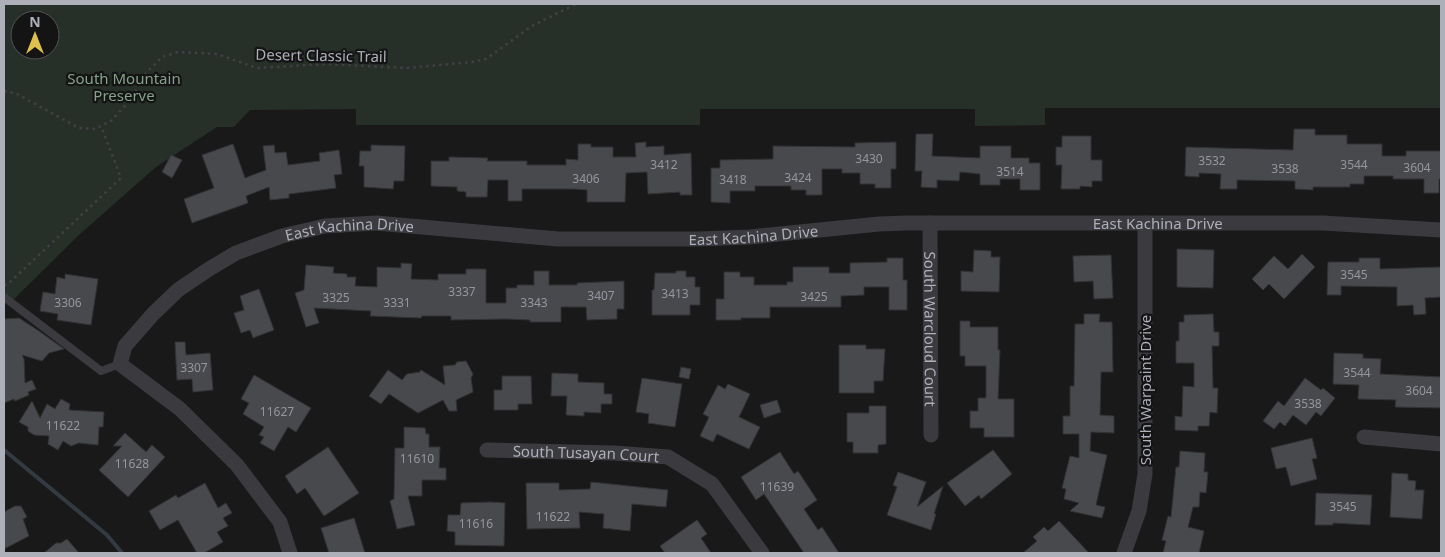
<svg xmlns="http://www.w3.org/2000/svg" width="1445" height="557" font-family="'Noto Sans',sans-serif">
	<style>
		.green { fill: #272f29; fill-rule: evenodd }
		.lines { fill: none; stroke-linecap: round; stroke-linejoin: round }
		.stream { stroke: #343a42; stroke-width: 4 }
		.building { fill: #48494d; stroke: #333336 }
		.path { stroke: #404146; stroke-width: 2.5; stroke-dasharray: 2.5 4; stroke-linecap: butt }
		.lane { stroke: #3a3a3f; stroke-width: 8 }
		.street { stroke: #3a3a3f; stroke-width: 15 }
		.labels { text-anchor: middle; dominant-baseline: central; stroke-width: 4.5; stroke-linejoin: round; paint-order: stroke }
		.number-label { font-size: 12px; fill: #94969e }
		.street-label { font-size: 15px; fill: #adafb9; stroke: #141415 }
		.park-label { font-size: 15px; fill: #86a18b; stroke: #141415 }
	</style>
	<rect width="100%" height="100%" fill="#19191a"/>
	<path class="green" d="M4 4H1441V108H1045V125L975 126V109H700V125H356V109L250 110 234 127H217L156 167 80 234 14 299H4ZM20 20H50V50H20Z"/>
	<g class="lines">
		<path class="stream" d="M4 450 107 535 122 553"/>
	</g>
	<g class="building">
		<path d="M1294 129H1315V135H1347V144H1382V156H1406V151H1441V179H1439V193H1424V179H1393V176H1364V184H1350V187H1313V190L1295 189V181L1237 180V189H1220L1221 174 1199 173V177L1185 176 1186 147 1293 150Z"/>
		<path d="M916 134H933L932 156 980 158V146H1011V158H1029V163H1040V190H1020V179H1000V185H980V174L960 172 959 181 937 180V188L921 187 922 171H915Z"/>
		<path d="M1062 136H1091V160H1102V181H1092V187L1080 186V189H1061L1062 165H1056V147H1062Z"/>
		<path d="M646 142V147L664 146V155L691 153 692 195H680V192L648 194 647 172 626 173 625 202H587V190L574 189H522V201H508V180H488L487 197H466V192L457 191V187L431 186V161H449V157L488 158 487 161H527V165H566V159L578 160V144H591V147H613V157H636L635 143Z"/>
		<path d="M896 142V169H891V188H875V184H860V173H842V169H822V195H806V190H791V186H755V191H730V203L711 202V168H720V160L773 159V146L855 147V143Z"/>
		<path d="M233 144 245 178 266 170 263 146 274 145 275 153 286 152 288 165 320 161 319 153 339 150 342 174 334 175 336 188 289 194V198L270 200 269 187 246 196 248 203 192 223 184 199 214 188 202 155Z"/>
		<path d="M371 145 405 146 404 181H394L393 189 364 187V166H359L360 151H371Z"/>
		<path d="M171 155 182 160 172 178 162 172Z"/>
		<path d="M1177 249 1214 250 1213 288 1177 287Z"/>
		<path d="M974 250 991 251V257H1000L999 292 961 291V271L973 272Z"/>
		<path d="M1302 254 1315 267 1284 299 1269 284 1263 290 1252 279 1274 256 1288 269Z"/>
		<path d="M1111 255 1113 298 1094 299 1093 281 1074 282 1073 256Z"/>
		<path d="M887 258H903V280H907V310H889V287H864V295L841 296V307H770V318H741V320H716V299H724V272H740V277H754V285H787V282H793V267H829V273H850V263L887 262Z"/>
		<path d="M1359 258H1380V269L1441 267V297L1425 298 1426 314 1414 315 1413 305 1397 306V287L1341 286V295H1327L1328 262H1359Z"/>
		<path d="M401 263 412 264 411 279 438 280V274H466V269H486V303H506V288H517V285H534V271H549V285H577V283L624 281V309H617V319L587 320 586 307H561V322H530V320L506 319 451 320V316H422L421 318 370 316 371 311 314 308 319 323 306 327 295 293 304 290 306 265 334 267 333 273 347 274V277H356L355 286 377 287V267L401 268Z"/>
		<path d="M676 271H686V277H695V287H700V305H690V315H652V290H654L655 273H676Z"/>
		<path d="M65 274 98 279 91 325 57 320 58 314 40 311 43 292 55 294 57 277 65 279Z"/>
		<path d="M259 289 274 330 253 338 250 330 241 333 234 313 244 310 240 296Z"/>
		<path d="M1084 314H1100L1099 322H1112L1113 372H1101L1100 415 1114 416V433L1091 432 1090 451 1107 455 1096 505 1105 507 1102 518 1070 511 1079 503 1064 499 1066 489 1062 488 1070 456 1079 458V434H1063V416H1070V386H1074L1075 324H1084Z"/>
		<path d="M1213 314 1214 332H1219V346H1212L1213 388H1218L1217 413 1210 412 1209 426H1198V431L1175 430V416L1182 417 1183 386 1194 387V363H1176V341H1179V322H1184V315Z"/>
		<path d="M19 318 39 331 64 349 49 353 42 361 22 355 24 359 25 383 32 380 36 389 28 392 29 395 15 401 14 399 4 403V319Z"/>
		<path d="M960 321H970V327H998V350H1000L998 399H1014V437H984V428H970V411H978V398H986V366H965V356H960Z"/>
		<path d="M175 342H185L186 355 210 353 213 390 193 392 192 379 177 380Z"/>
		<path d="M839 345H866V349H885L883 381H874V393H839Z"/>
		<path d="M1334 353 1363 354V358L1381 359 1380 374 1441 377V408L1395 407 1396 400 1358 399 1359 385 1333 384Z"/>
		<path d="M466 361 473 374 471 378 473 392 456 400 457 411H449L443 400 418 413 389 394 381 404 369 396 388 370 402 380 407 374 420 372 421 370 445 385 443 366 455 365 457 362Z"/>
		<path d="M681 367 691 369 689 379 679 377Z"/>
		<path d="M552 373 578 374V382L604 383V394H612V404H601V413L584 412V416L566 415 567 396H551Z"/>
		<path d="M254 375 311 408 296 432 288 427 274 451 260 443 264 437 259 435 264 427 243 414 249 403 241 399Z"/>
		<path d="M502 376H531L532 404H518V410H494V390H502Z"/>
		<path d="M642 378 682 384 675 427 648 423 649 414 636 412Z"/>
		<path d="M1305 378 1321 390 1323 388 1335 398 1321 416 1316 412 1306 425 1293 415 1285 426 1280 422 1274 429 1263 421 1278 401 1284 406Z"/>
		<path d="M728 384 750 394 739 417 760 427 749 449 717 434 713 442 700 436 709 417 703 414 718 385 725 389Z"/>
		<path d="M61 399 70 404 69 410 104 412 103 427H99L98 445 79 443 71 446 63 441 58 450 48 444 49 436 34 435 28 431V427L19 422 32 401 40 418 47 404 55 409Z"/>
		<path d="M777 400 781 412 764 418 760 405Z"/>
		<path d="M869 406H886V444L878 445V453H853V442H847V413H869Z"/>
		<path d="M404 427 425 428 426 434H429V447H440L439 468H446V480H422V496H408L415 525 397 529 390 501 394 499 395 448H404Z"/>
		<path d="M125 433 146 452 152 445 165 457 128 497 99 470 122 446H113Z"/>
		<path d="M1312 438 1317 458 1312 459 1317 479 1291 486 1286 467 1276 469 1271 448Z"/>
		<path d="M328 447 359 493 324 516 305 488 297 494 285 476Z"/>
		<path d="M993 450 1012 474 981 499 979 495 965 506 947 483Z"/>
		<path d="M1180 451 1205 453 1204 472H1208L1206 493 1200 492 1199 507H1193L1188 527 1204 531 1199 553H1163L1166 541 1162 540 1168 516 1171 517 1176 467H1179Z"/>
		<path d="M780 452 794 474 798 471 817 500 804 509 818 530 822 527 839 553H804L764 494 756 500 741 477Z"/>
		<path d="M898 472 926 482 917 507 943 486 934 514H936L931 530 887 515 897 487 893 485Z"/>
		<path d="M1392 473 1408 474V480L1416 481 1415 490H1424L1422 519 1390 517Z"/>
		<path d="M591 482 668 490 666 507 632 504 630 531 603 528 604 514 579 512 580 528 527 529 526 483H559V490L590 489Z"/>
		<path d="M205 483 218 508 226 503 232 513 223 518 228 526 217 532 223 542 204 553H197L178 520 160 530 149 511 176 495 178 498Z"/>
		<path d="M1316 493 1372 495 1370 525 1333 523V525H1315Z"/>
		<path d="M490 502 505 503 504 546 455 545V532L447 531 448 515H460L461 503Z"/>
		<path d="M15 506H21L27 517 23 519 29 536 4 549V512Z"/>
		<path d="M354 518 365 553H329L321 528Z"/>
		<path d="M697 520 707 534 701 538 711 553H665L660 546Z"/>
		<path d="M1059 521 1089 553H1023L1037 541 1033 537 1044 527 1048 531Z"/>
		<path d="M67 539 79 553H44L56 543H61Z"/>
	</g>
	<g class="lines">
		<g class="path">
			<path d="M4 91 17 94 79 128 95 129 111 121 131 99 146 73 162 57 178 52 217 54 257 68 326 64 407 68 472 62 486 59 532 26 576 4"/>
			<path d="M4 285 8 284 121 178 101 126"/>
		</g>
		<path class="lane" d="M4 297 101 371 120 364"/>
		<g class="street">
			<path id="s1" d="M930 223 931 435"/>
			<path d="M1364 437 1441 444"/>
			<path id="s2" d="M487 450 614 453 668 457 712 484 762 553"/>
			<path id="s3" d="M290 553 280 522 237 465 180 409 120 364 125 346 153 314 178 290 209 269 236 253 282 236 325 226 376 223 558 239H699L750 237 879 224 907 223H1323L1441 230"/>
			<path d="M1124 553 1139 511 1145 474V223"/>
		</g>
	</g>
	<g class="labels">
		<g class="number-label">
			<text x="869" y="158">3430</text>
			<text x="1212" y="160">3532</text>
			<text x="664" y="164">3412</text>
			<text x="1354" y="164">3544</text>
			<text x="1417" y="167">3604</text>
			<text x="1285" y="168">3538</text>
			<text x="1010" y="171">3514</text>
			<text x="798" y="177">3424</text>
			<text x="586" y="178">3406</text>
			<text x="733" y="179">3418</text>
			<text x="1354" y="274">3545</text>
			<text x="462" y="291">3337</text>
			<text x="675" y="293">3413</text>
			<text x="601" y="295">3407</text>
			<text x="814" y="296">3425</text>
			<text x="336" y="297">3325</text>
			<text x="68" y="302">3306</text>
			<text x="397" y="302">3331</text>
			<text x="534" y="302">3343</text>
			<text x="194" y="367">3307</text>
			<text x="1357" y="372">3544</text>
			<text x="1419" y="390">3604</text>
			<text x="1308" y="403">3538</text>
			<text x="277" y="411">11627</text>
			<text x="63" y="425">11622</text>
			<text x="417" y="458">11610</text>
			<text x="132" y="463">11628</text>
			<text x="777" y="486">11639</text>
			<text x="1343" y="506">3545</text>
			<text x="553" y="516">11622</text>
			<text x="476" y="523">11616</text>
		</g>
		<g class="street-label">
			<text transform="translate(321 55) rotate(1)">Desert Classic Trail</text>
			<text stroke="none"><textPath href="#s3" startOffset="1351">East Kachina Drive</textPath></text>
			<text stroke="none"><textPath href="#s3" startOffset="541">East Kachina Drive</textPath></text>
			<text stroke="none"><textPath href="#s3" startOffset="946">East Kachina Drive</textPath></text>
			<text stroke="none"><textPath href="#s1" startOffset="106">South Warcloud Court</textPath></text>
			<text transform="translate(1145 390) rotate(-90)">South Warpaint Drive</text>
			<text stroke="none"><textPath href="#s2" startOffset="99">South Tusayan Court</textPath></text>
		</g>
		<g class="park-label">
			<text x="124" y="78">South Mountain<tspan x="124" dy="17">Preserve</tspan></text>
		</g>
	</g>
	<rect width="1445" height="557" fill="none" stroke="#adafb9" stroke-width="10"/>
	<g transform="translate(35 35)"><circle r="24" fill="#141415" stroke="#515257"/>
	<path d="M0-4L9 19L0 12L-9 19Z" fill="#dec04d"/>
	<text y="-8" font-size="14" font-weight="bold" text-anchor="middle" fill="#adafb9">N</text>
	</g>
</svg>
